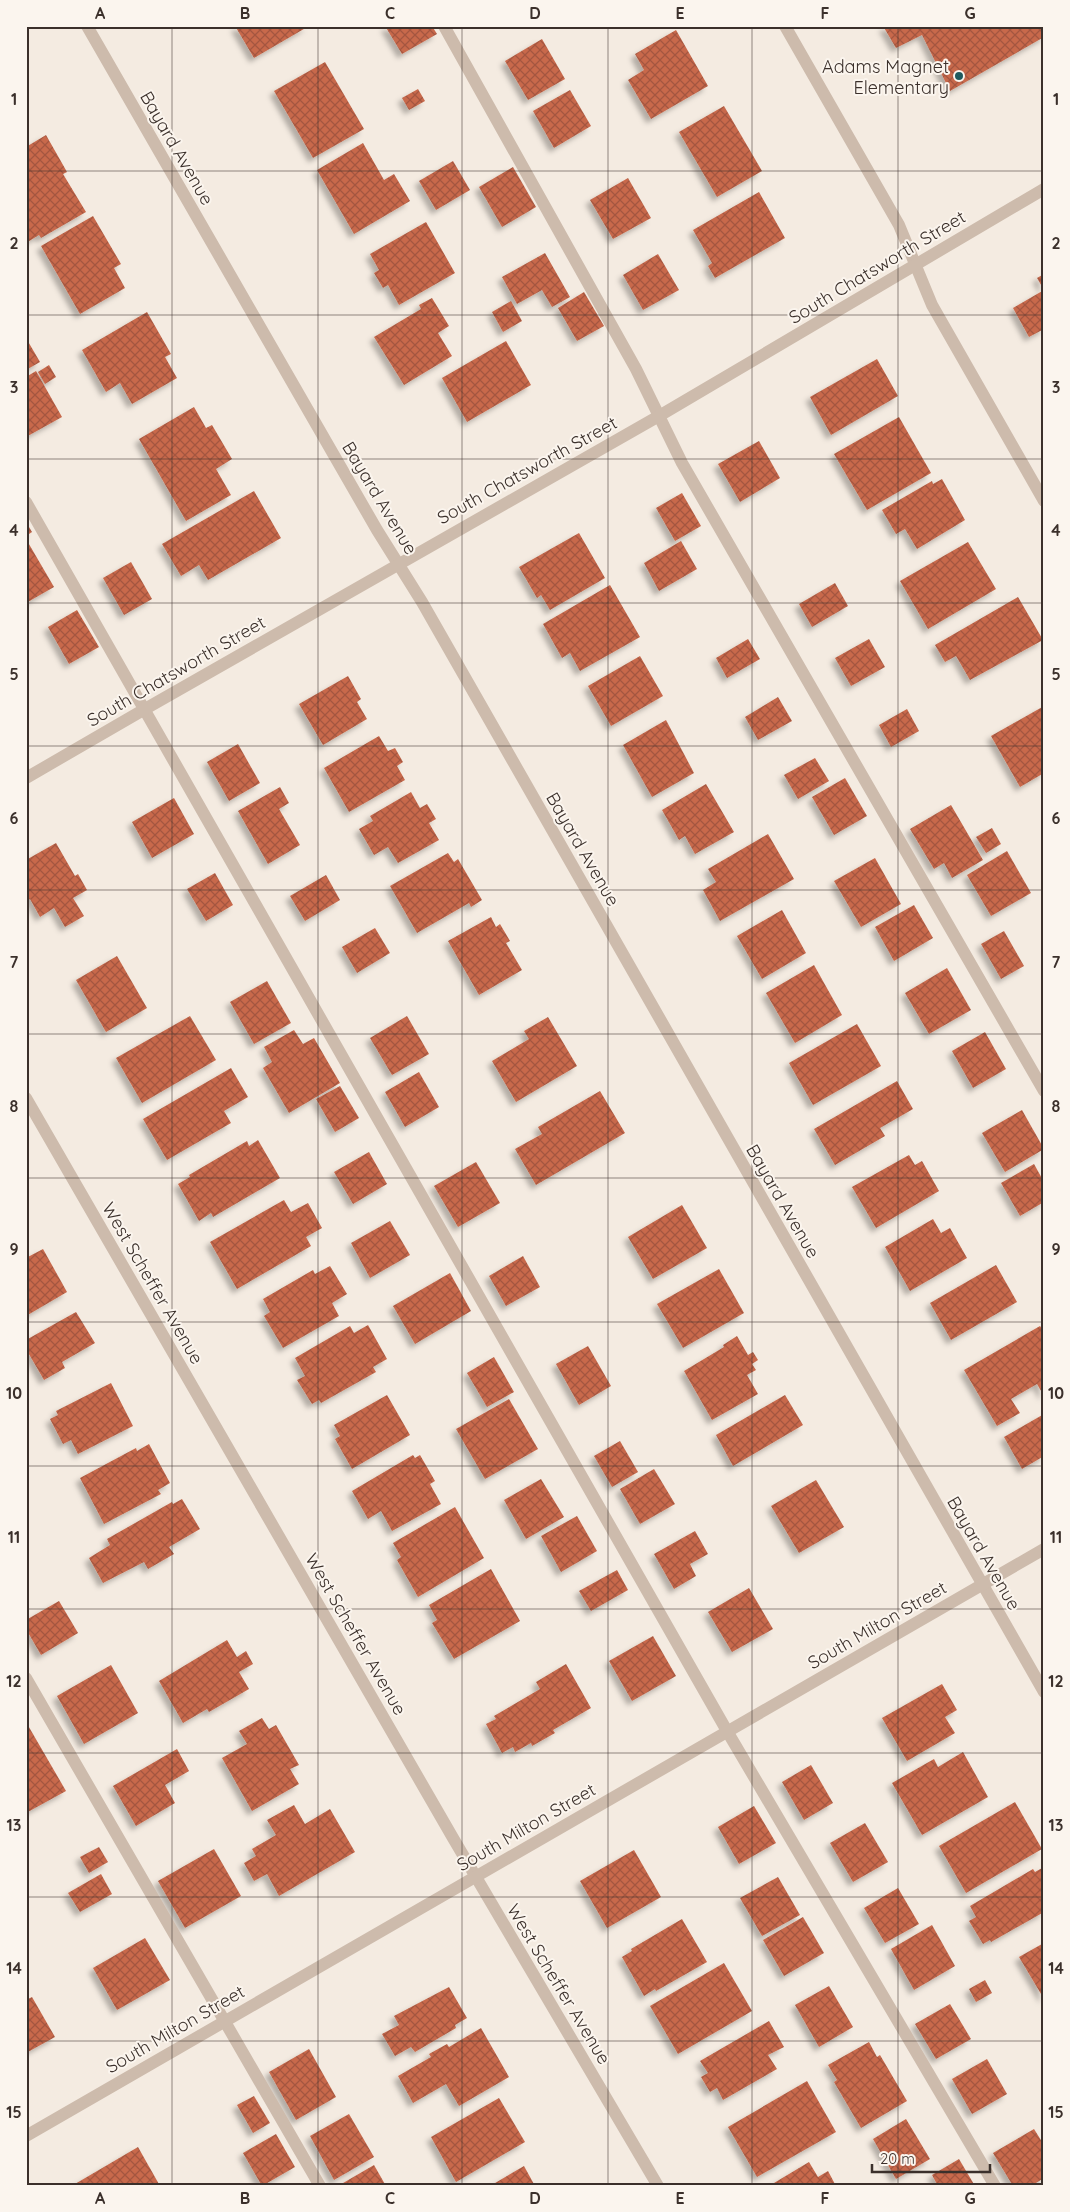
<svg xmlns="http://www.w3.org/2000/svg" width="1070" height="2212" font-family="Quicksand,sans-serif">
	<style>
		.building { fill: url(#building-cross-hatch); filter: url(#shadow) }
		.lines { fill: none; stroke-linecap: round; stroke-linejoin: round }
		.service { stroke: #cdbbac; stroke-width: 12 }
		.minor { stroke: #cdbbac; stroke-width: 12 }
		.grid { fill: none; stroke: #3b302b; stroke-width: 1; stroke-opacity: 0.55 }
		.poi-dot { fill: #1f5a5e; stroke: #fbf5ee; stroke-width: 2 }
		.labels { text-anchor: middle; dominant-baseline: central; stroke-width: 4; stroke-linejoin: round; paint-order: stroke }
		.poi-label { font-size: 18px; fill: #3b302b; stroke: #fbf5ee; text-anchor: end }
		.street-label { font-size: 18px; fill: #3b302b; stroke: #fbf5ee }
		.neatline { fill: none; stroke: #3b302b; stroke-width: 2 }
		.grid-label { font-size: 16px; text-anchor: middle; font-weight: bold; fill: #3b302b }
	</style>
	<defs>
		<pattern id="building-cross-hatch" width="8" height="8" patternUnits="userSpaceOnUse" patternTransform="scale(1.25)"><rect width="8" height="8" fill="#c8694b"/><path d="M0 0l8 8M0 8l8-8" fill="none" stroke="#a4573f"/></pattern>
		<filter id="shadow"><feDropShadow dx="-4.5" dy="4.5" stdDeviation="2.5" flood-color="#0004"/></filter>
	</defs>
	<rect width="100%" height="100%" fill="#f4ebe1"/>
	<g class="building">
		<path d="M235 26H309L254 58Z"/>
		<path d="M385 26H432L437 34 402 54Z"/>
		<path d="M883 26H1044V37L950 91 922 35 896 48Z"/>
		<path d="M676 30 708 86 651 119 628 80 644 70 635 54Z"/>
		<path d="M542 39 565 79 528 100 505 61Z"/>
		<path d="M325 62 364 129 313 158 274 91Z"/>
		<path d="M418 89 425 101 409 110 402 98Z"/>
		<path d="M570 90 591 126 554 148 533 111Z"/>
		<path d="M724 106 762 171 717 197 679 132Z"/>
		<path d="M46 135 67 172 63 174 86 212 41 238 39 235 26 243V147Z"/>
		<path d="M363 143 384 180 394 174 410 201 354 234 317 170Z"/>
		<path d="M453 161 470 190 436 210 419 181Z"/>
		<path d="M513 167 536 207 502 227 479 187Z"/>
		<path d="M628 178 651 218 613 239 590 200Z"/>
		<path d="M759 192 785 238 715 278 708 266 712 263 693 230Z"/>
		<path d="M93 216 121 264 114 268 125 288 80 314 41 246Z"/>
		<path d="M426 222 455 273 399 305 388 285 383 288 374 273 379 270 370 254Z"/>
		<path d="M545 253 570 297 552 307 542 290 517 304 502 277Z"/>
		<path d="M658 254 679 290 643 310 623 275Z"/>
		<path d="M1044 274V329L1029 337 1013 308 1044 290 1037 278Z"/>
		<path d="M584 292 604 326 577 341 558 308Z"/>
		<path d="M432 298 449 326 438 333 452 356 404 385 374 337 421 309 419 305Z"/>
		<path d="M511 301 522 321 503 332 492 312Z"/>
		<path d="M147 312 171 354 165 357 177 378 132 404 120 383 106 392 82 350Z"/>
		<path d="M26 338 40 362 26 370Z"/>
		<path d="M506 341 531 385 467 422 442 378Z"/>
		<path d="M877 359 898 396 831 435 810 397Z"/>
		<path d="M49 365 56 377 45 384 38 372Z"/>
		<path d="M36 371 62 417 26 437V377Z"/>
		<path d="M194 407 206 428 212 425 232 459 216 469 231 495 186 521 139 439Z"/>
		<path d="M899 417 931 473 867 510 834 454Z"/>
		<path d="M759 441 780 478 740 502 718 464Z"/>
		<path d="M942 479 965 520 917 549 905 529 896 534 882 510 932 481 933 484Z"/>
		<path d="M254 491 281 538 208 580 199 565 181 576 162 544Z"/>
		<path d="M682 493 701 526 675 541 656 508Z"/>
		<path d="M26 522 32 532 26 536Z"/>
		<path d="M579 533 605 578 550 610 541 595 537 598 519 567Z"/>
		<path d="M26 539 54 587 26 603Z"/>
		<path d="M681 541 697 569 659 591 644 563Z"/>
		<path d="M968 542 996 589 928 629 900 581Z"/>
		<path d="M131 562 152 599 124 615 103 578Z"/>
		<path d="M835 583 848 606 812 627 799 604Z"/>
		<path d="M610 585 640 637 580 671 570 653 562 658 543 624Z"/>
		<path d="M1018 597 1043 640 970 680 956 656 945 662 935 645Z"/>
		<path d="M77 610 99 647 69 664 48 627Z"/>
		<path d="M748 639 760 659 727 678 716 658Z"/>
		<path d="M869 639 885 667 851 686 835 658Z"/>
		<path d="M640 656 663 696 611 726 588 686Z"/>
		<path d="M348 676 361 699 357 702 367 719 323 745 299 704Z"/>
		<path d="M778 697 792 721 758 740 745 717Z"/>
		<path d="M1044 706V773L1020 787 991 736Z"/>
		<path d="M907 709 919 731 891 747 879 725Z"/>
		<path d="M666 720 694 773 652 797 623 745Z"/>
		<path d="M379 736 388 751 395 748 403 762 397 766 405 780 349 812 324 768Z"/>
		<path d="M238 744 260 783 229 801 207 762Z"/>
		<path d="M815 758 829 781 798 799 784 775Z"/>
		<path d="M845 778 867 816 834 835 812 797Z"/>
		<path d="M706 784 734 832 695 854 685 836 679 840 662 810Z"/>
		<path d="M280 787 289 803 279 809 300 845 268 864 238 811Z"/>
		<path d="M411 792 420 808 427 804 436 819 429 823 439 840 398 863 388 847 374 855 359 829 373 821 370 816Z"/>
		<path d="M174 798 194 834 152 858 132 822Z"/>
		<path d="M951 805 983 860 952 878 944 863 934 869 910 829Z"/>
		<path d="M992 828 1001 844 986 853 976 837Z"/>
		<path d="M768 834 794 879 720 921 703 890 716 882 708 869Z"/>
		<path d="M56 843 75 876 78 874 87 890 73 898 84 916 65 927 54 908 40 917 30 899 26 902V860Z"/>
		<path d="M1007 851 1031 893 991 916 967 875Z"/>
		<path d="M448 853 454 862 458 859 482 900 471 907 469 903 417 933 390 886Z"/>
		<path d="M875 858 901 904 861 927 834 881Z"/>
		<path d="M215 873 233 905 206 921 187 889Z"/>
		<path d="M326 875 340 900 305 921 290 896Z"/>
		<path d="M914 905 933 938 894 961 875 927Z"/>
		<path d="M782 910 806 953 762 979 737 936Z"/>
		<path d="M491 917 496 927 500 924 510 941 506 943 522 970 479 995 448 941Z"/>
		<path d="M375 928 390 953 357 973 342 947Z"/>
		<path d="M1004 931 1024 966 1001 979 981 944Z"/>
		<path d="M117 956 147 1008 106 1032 76 980Z"/>
		<path d="M814 965 842 1015 795 1043 766 993Z"/>
		<path d="M947 968 971 1010 929 1034 905 993Z"/>
		<path d="M267 981 291 1023 254 1044 230 1002Z"/>
		<path d="M190 1016 216 1060 142 1103 116 1058Z"/>
		<path d="M407 1016 429 1054 392 1075 370 1038Z"/>
		<path d="M548 1017 577 1066 516 1102 492 1061 529 1039 524 1031Z"/>
		<path d="M857 1024 881 1066 813 1105 789 1063Z"/>
		<path d="M294 1030 303 1044 314 1038 340 1083 289 1113 263 1068 272 1062 264 1047Z"/>
		<path d="M985 1032 1006 1069 973 1088 952 1051Z"/>
		<path d="M231 1068 248 1097 224 1111 231 1123 167 1160 143 1119Z"/>
		<path d="M419 1072 439 1107 405 1127 385 1092Z"/>
		<path d="M897 1081 913 1109 880 1128 885 1136 835 1165 814 1129Z"/>
		<path d="M340 1086 359 1118 335 1132 316 1099Z"/>
		<path d="M600 1091 625 1133 536 1185 515 1149 542 1134 538 1127Z"/>
		<path d="M1022 1110 1044 1149 1005 1172 982 1133Z"/>
		<path d="M258 1140 280 1178 213 1217 211 1213 199 1221 178 1184 190 1177 189 1175 247 1141 249 1146Z"/>
		<path d="M369 1152 387 1184 353 1204 334 1172Z"/>
		<path d="M909 1155 915 1165 922 1161 939 1191 876 1228 852 1187Z"/>
		<path d="M476 1162 500 1203 458 1227 434 1186Z"/>
		<path d="M1034 1164 1044 1182V1202L1020 1216 1001 1183Z"/>
		<path d="M284 1200 291 1212 308 1203 322 1228 306 1237 311 1246 237 1289 210 1242Z"/>
		<path d="M682 1205 707 1248 653 1279 628 1237Z"/>
		<path d="M933 1219 941 1233 950 1228 967 1258 910 1291 885 1247Z"/>
		<path d="M390 1221 410 1255 370 1278 351 1243Z"/>
		<path d="M43 1249 67 1292 26 1316V1258Z"/>
		<path d="M523 1256 540 1287 506 1306 489 1276Z"/>
		<path d="M996 1265 1017 1302 951 1340 930 1303Z"/>
		<path d="M330 1266 347 1294 332 1303 339 1316 283 1348 264 1316 270 1312 263 1299 313 1270 315 1274Z"/>
		<path d="M719 1269 744 1313 683 1348 657 1304Z"/>
		<path d="M450 1273 471 1311 415 1344 393 1306Z"/>
		<path d="M76 1312 95 1343 62 1362 65 1368 44 1380 26 1349V1340Z"/>
		<path d="M368 1325 387 1359 373 1367 376 1372 321 1403 319 1400 312 1404 297 1380 305 1376 295 1358 350 1326 354 1333Z"/>
		<path d="M1040 1326 1044 1331V1396L1037 1384 1011 1399 1020 1413 997 1426 964 1370Z"/>
		<path d="M737 1336 748 1355 753 1352 758 1360 752 1364 756 1370 747 1375 758 1394 712 1420 684 1371 724 1347 723 1345Z"/>
		<path d="M588 1346 611 1386 579 1405 556 1364Z"/>
		<path d="M494 1357 514 1392 487 1407 467 1373Z"/>
		<path d="M111 1383 133 1426 78 1454 71 1440 63 1444 50 1419 58 1415 56 1411Z"/>
		<path d="M387 1395 410 1435 352 1469 335 1439 340 1436 334 1425Z"/>
		<path d="M785 1395 803 1425 733 1466 716 1435Z"/>
		<path d="M509 1399 538 1449 485 1479 456 1429Z"/>
		<path d="M1044 1414V1456L1022 1469 1004 1437Z"/>
		<path d="M620 1441 638 1472 612 1487 594 1456Z"/>
		<path d="M149 1444 170 1483 158 1490 161 1494 104 1524 80 1478 136 1448 137 1451Z"/>
		<path d="M413 1455 415 1458 420 1455 435 1481 430 1484 441 1504 392 1531 381 1511 368 1519 352 1491Z"/>
		<path d="M654 1469 675 1504 640 1524 620 1489Z"/>
		<path d="M541 1479 564 1517 526 1539 504 1500Z"/>
		<path d="M816 1480 844 1527 799 1553 771 1506Z"/>
		<path d="M182 1499 200 1529 169 1547 174 1554 148 1569 144 1562 103 1583 89 1558 110 1545 107 1539 172 1502 173 1504Z"/>
		<path d="M455 1507 484 1558 418 1597 397 1560 401 1557 393 1543Z"/>
		<path d="M577 1516 597 1551 561 1572 541 1536Z"/>
		<path d="M695 1531 708 1554 690 1564 696 1576 674 1589 654 1554Z"/>
		<path d="M491 1569 520 1621 454 1659 432 1623 437 1620 429 1605Z"/>
		<path d="M617 1570 628 1590 591 1611 579 1591Z"/>
		<path d="M749 1588 773 1629 732 1652 708 1612Z"/>
		<path d="M59 1601 78 1633 41 1655 26 1629V1620Z"/>
		<path d="M653 1636 676 1676 632 1701 609 1661Z"/>
		<path d="M227 1640 237 1657 246 1651 253 1664 239 1672 249 1689 209 1712 207 1709 183 1723 159 1681Z"/>
		<path d="M566 1664 591 1708 553 1730 555 1733 532 1746 531 1743 515 1752 513 1747 502 1753 486 1724 496 1719 494 1716 540 1689 536 1682Z"/>
		<path d="M111 1665 138 1713 84 1744 57 1696Z"/>
		<path d="M942 1684 957 1710 945 1717 955 1733 907 1761 882 1718Z"/>
		<path d="M262 1718 269 1729 276 1725 299 1765 290 1769 299 1784 252 1811 222 1758 247 1744 239 1731Z"/>
		<path d="M26 1722 66 1791 26 1813Z"/>
		<path d="M177 1749 189 1771 165 1785 175 1803 136 1826 113 1786Z"/>
		<path d="M963 1752 988 1797 922 1835 892 1783 934 1759 938 1767Z"/>
		<path d="M811 1765 833 1803 804 1820 782 1782Z"/>
		<path d="M1015 1802 1042 1849 966 1893 939 1846Z"/>
		<path d="M294 1805 305 1824 330 1809 355 1852 279 1896 267 1874 254 1881 244 1863 256 1856 252 1849 276 1835 267 1820Z"/>
		<path d="M754 1806 776 1843 739 1864 718 1827Z"/>
		<path d="M865 1823 888 1862 853 1882 830 1843Z"/>
		<path d="M99 1847 108 1862 89 1873 80 1857Z"/>
		<path d="M214 1849 241 1896 185 1928 158 1881Z"/>
		<path d="M634 1850 661 1897 607 1928 580 1881Z"/>
		<path d="M1044 1867V1912L991 1942 990 1940 983 1944 969 1921 976 1917 970 1906 1033 1869 1035 1872Z"/>
		<path d="M101 1874 112 1894 80 1912 68 1893Z"/>
		<path d="M778 1877 800 1915 762 1936 740 1898Z"/>
		<path d="M898 1888 919 1924 885 1943 864 1908Z"/>
		<path d="M803 1917 824 1953 784 1976 763 1940Z"/>
		<path d="M682 1919 707 1962 656 1991 655 1989 644 1996 622 1957 632 1951 631 1949Z"/>
		<path d="M932 1925 955 1966 914 1990 891 1949Z"/>
		<path d="M145 1938 170 1980 117 2010 93 1968Z"/>
		<path d="M1042 1944 1044 1947V1999L1019 1957Z"/>
		<path d="M724 1963 752 2011 678 2054 650 2006Z"/>
		<path d="M985 1980 992 1993 976 2002 969 1989Z"/>
		<path d="M829 1986 853 2027 819 2047 795 2005Z"/>
		<path d="M449 1987 467 2018 455 2025 456 2028 415 2052 411 2047 395 2056 382 2034 399 2025 394 2016Z"/>
		<path d="M32 1997 55 2037 26 2053V2000Z"/>
		<path d="M950 2004 971 2039 936 2059 915 2024Z"/>
		<path d="M769 2021 784 2047 768 2055 777 2069 723 2100 717 2088 710 2092 701 2077 708 2073 700 2061Z"/>
		<path d="M481 2028 509 2077 459 2106 446 2084 413 2103 398 2076 431 2057 429 2054 447 2044 449 2047Z"/>
		<path d="M869 2042 877 2057 880 2055 907 2101 861 2128 834 2082 837 2080 828 2065Z"/>
		<path d="M309 2049 336 2097 296 2120 269 2072Z"/>
		<path d="M987 2059 1007 2094 972 2114 952 2079Z"/>
		<path d="M807 2081 836 2132 757 2177 728 2127Z"/>
		<path d="M254 2096 270 2123 253 2133 237 2105Z"/>
		<path d="M499 2098 525 2142 456 2182 431 2137Z"/>
		<path d="M349 2114 374 2157 334 2180 310 2136Z"/>
		<path d="M906 2119 930 2159 896 2179 873 2139Z"/>
		<path d="M1034 2129 1044 2145V2178L1031 2186H1013L993 2153Z"/>
		<path d="M276 2134 295 2167 262 2186 243 2153Z"/>
		<path d="M138 2147 160 2186H76L75 2184Z"/>
		<path d="M959 2159 975 2186H938L932 2175Z"/>
		<path d="M809 2162 818 2177 828 2171 836 2186H769Z"/>
		<path d="M374 2165 386 2186H338Z"/>
		<path d="M524 2166 535 2186H490Z"/>
	</g>
	<g class="lines">
		<g class="service">
			<path d="M444 26 636 369 682 463 1044 1091"/>
			<path d="M26 502 727 1731 995 2186"/>
			<path d="M26 1678 320 2186"/>
		</g>
		<g class="minor">
			<path d="M87 26 377 530 422 602 1044 1692"/>
			<path d="M785 26 899 225 932 305 1044 501"/>
			<path d="M26 778 145 709 659 416 1044 189"/>
			<path d="M26 1098 453 1838 658 2186"/>
			<path d="M26 2136 1044 1549"/>
		</g>
	</g>
	<path class="grid" d="M172 26V2186M318 26V2186M462 26V2186M608 26V2186M752 26V2186M898 26V2186M26 171H1044M26 315H1044M26 459H1044M26 603H1044M26 746H1044M26 890H1044M26 1034H1044M26 1178H1044M26 1322H1044M26 1466H1044M26 1609H1044M26 1753H1044M26 1897H1044M26 2041H1044"/>
	<circle class="poi-dot" cx="959" cy="76" r="5"/>
	<g class="labels">
		<g class="poi-label">
			<text x="949" y="66">Adams Magnet<tspan x="949" dy="21">Elementary</tspan></text>
		</g>
		<g class="street-label">
			<text transform="translate(177 148) rotate(60)">Bayard Avenue</text>
			<text transform="translate(877 267) rotate(-31)">South Chatsworth Street</text>
			<text transform="translate(527 470) rotate(-29)">South Chatsworth Street</text>
			<text transform="translate(380 498) rotate(59)">Bayard Avenue</text>
			<text transform="translate(176 671) rotate(-30)">South Chatsworth Street</text>
			<text transform="translate(583 849) rotate(60)">Bayard Avenue</text>
			<text transform="translate(783 1201) rotate(60)">Bayard Avenue</text>
			<text transform="translate(153 1283) rotate(60)">West Scheffer Avenue</text>
			<text transform="translate(984 1553) rotate(60)">Bayard Avenue</text>
			<text transform="translate(877 1625) rotate(-30)">South Milton Street</text>
			<text transform="translate(356 1634) rotate(60)">West Scheffer Avenue</text>
			<text transform="translate(526 1827) rotate(-30)">South Milton Street</text>
			<text transform="translate(559 1984) rotate(59)">West Scheffer Avenue</text>
			<text transform="translate(175 2029) rotate(-30)">South Milton Street</text>
		</g>
	</g>
	<rect width="1070" height="2212" fill="none" stroke="#fbf5ee" stroke-width="55"/>
	<path d="M872 2164v8h118v-8" fill="none" stroke="#3b302b" stroke-width="2.5"/>
	<text x="880" y="2164" font-size="15" fill="#3b302b" stroke="#fbf5ee" stroke-width="4" paint-order="stroke">20 m</text>
	<rect x="28" y="28" width="1014" height="2156" class="neatline"/>
	<g class="grid-label">
		<text x="100" y="19">A</text>
		<text x="245" y="19">B</text>
		<text x="390" y="19">C</text>
		<text x="535" y="19">D</text>
		<text x="680" y="19">E</text>
		<text x="825" y="19">F</text>
		<text x="970" y="19">G</text>
		<text x="14" y="105">1</text>
		<text x="1056" y="105">1</text>
		<text x="14" y="249">2</text>
		<text x="1056" y="249">2</text>
		<text x="14" y="393">3</text>
		<text x="1056" y="393">3</text>
		<text x="14" y="536">4</text>
		<text x="1056" y="536">4</text>
		<text x="14" y="680">5</text>
		<text x="1056" y="680">5</text>
		<text x="14" y="824">6</text>
		<text x="1056" y="824">6</text>
		<text x="14" y="968">7</text>
		<text x="1056" y="968">7</text>
		<text x="14" y="1112">8</text>
		<text x="1056" y="1112">8</text>
		<text x="14" y="1255">9</text>
		<text x="1056" y="1255">9</text>
		<text x="14" y="1399">10</text>
		<text x="1056" y="1399">10</text>
		<text x="14" y="1543">11</text>
		<text x="1056" y="1543">11</text>
		<text x="14" y="1687">12</text>
		<text x="1056" y="1687">12</text>
		<text x="14" y="1831">13</text>
		<text x="1056" y="1831">13</text>
		<text x="14" y="1974">14</text>
		<text x="1056" y="1974">14</text>
		<text x="14" y="2118">15</text>
		<text x="1056" y="2118">15</text>
		<text x="100" y="2204">A</text>
		<text x="245" y="2204">B</text>
		<text x="390" y="2204">C</text>
		<text x="535" y="2204">D</text>
		<text x="680" y="2204">E</text>
		<text x="825" y="2204">F</text>
		<text x="970" y="2204">G</text>
	</g>
</svg>
